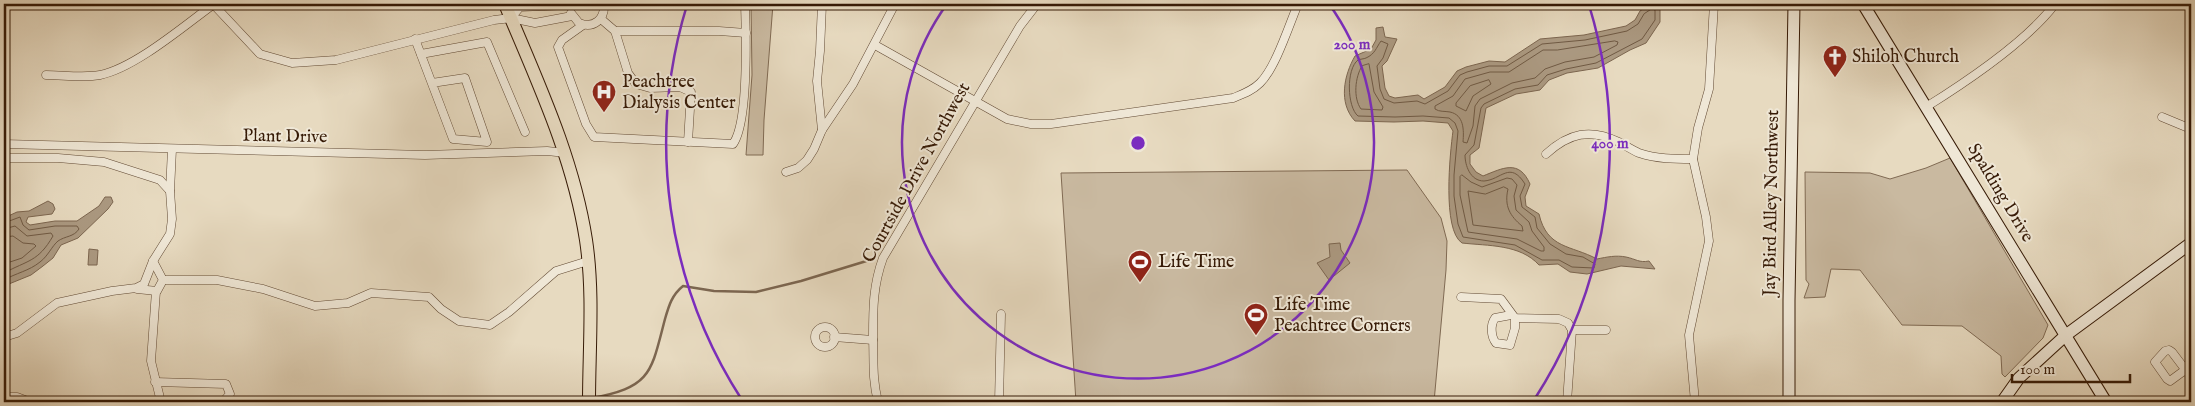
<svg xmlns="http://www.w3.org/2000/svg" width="2195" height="406" font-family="'IM FELL English',serif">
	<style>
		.green { fill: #c9b9a0; stroke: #806a53 }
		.water { fill: #ab9981; stroke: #7c6650 }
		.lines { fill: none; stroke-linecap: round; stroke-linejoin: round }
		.shore { stroke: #705a44; stroke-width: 1 }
		.stream { stroke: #7c6650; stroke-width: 2.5 }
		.street-casing { stroke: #624a34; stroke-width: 9 }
		.secondary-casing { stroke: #361a06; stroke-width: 13 }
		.primary-casing { stroke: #361a06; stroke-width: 14 }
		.street { stroke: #efe7d6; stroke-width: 8 }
		.secondary { stroke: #efe7d6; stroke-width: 11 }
		.primary { stroke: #e7dac0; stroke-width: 12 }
		.ring { fill: none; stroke: #7b2cbf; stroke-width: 2.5 }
		.labels { text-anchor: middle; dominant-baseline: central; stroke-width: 4; stroke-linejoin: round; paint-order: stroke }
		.poi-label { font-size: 18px; fill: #361a06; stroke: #efe7d6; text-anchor: start }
		.street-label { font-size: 18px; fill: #361a06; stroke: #efe7d6 }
		.centre { fill: #7b2cbf; stroke: #efe7d6; stroke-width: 2.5 }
		.ring-label { font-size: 15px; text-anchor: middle; font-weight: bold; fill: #7b2cbf; stroke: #efe7d6; stroke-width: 4; stroke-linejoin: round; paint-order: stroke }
	</style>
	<rect width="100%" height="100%" fill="#e7dac0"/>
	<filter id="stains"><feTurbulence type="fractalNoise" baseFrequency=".004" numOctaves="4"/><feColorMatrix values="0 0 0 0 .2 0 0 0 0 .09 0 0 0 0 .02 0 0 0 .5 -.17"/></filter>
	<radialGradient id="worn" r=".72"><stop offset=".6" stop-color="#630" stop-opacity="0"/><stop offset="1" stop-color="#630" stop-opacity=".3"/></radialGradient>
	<g class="green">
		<path d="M751 4H773L764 120 763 155H746L752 75Z"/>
		<path d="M1950 158 2048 325 2043 338 2005 377 2002 374 2001 356 1962 326 1902 325 1860 270 1831 269 1825 297 1804 298 1809 284 1806 280 1805 172 1870 173 1890 179 1926 168Z"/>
		<path d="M1407 170 1441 218 1447 241 1446 270 1434 402H1076L1061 173Z"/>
	</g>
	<g class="water">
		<path d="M1651 4 1660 6V22L1646 43 1630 50 1598 68 1567 73 1549 80 1540 90 1516 94 1486 108 1479 148 1470 155V164L1476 172 1483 176C1503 168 1519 159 1530 184L1525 197 1526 206 1539 214C1547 249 1571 245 1597 259 1607 257 1616 255 1626 257 1636 259 1639 263 1649 261L1655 269 1621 266 1587 274 1570 272 1558 264 1539 265C1520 244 1488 246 1462 243 1442 230 1450 153 1453 131L1448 123 1423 121 1394 122 1355 121C1338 103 1344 75 1355 56L1371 49 1376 40V28L1383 27 1385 37 1397 39 1387 61 1382 66 1385 88 1389 96 1395 98 1418 95 1424 99 1445 87 1457 71 1466 67 1489 61 1505 62 1540 39 1584 35 1626 26 1635 20 1640 11Z"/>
		<path d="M105 197H111L113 202 108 209 78 238 61 245 53 258 43 266 31 275 4 286V218L17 212 29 211 48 201 53 204 55 209 52 214 28 217 26 222 30 225 55 221H77L99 206Z"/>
		<path d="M1340 243 1341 250 1350 263 1329 280 1317 263 1330 257 1329 244Z"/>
		<path d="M89 249 98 250 97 265H88Z"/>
	</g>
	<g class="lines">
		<g class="shore">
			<path d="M1652 9 1655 10V20L1642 39 1596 63 1566 69 1547 75 1538 85 1515 89 1484 104 1481 108 1474 145 1465 155C1465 165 1470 181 1484 181 1501 180 1510 160 1525 184L1520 196 1522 207 1535 217 1537 228 1550 244 1566 254 1583 257 1595 264 1594 268 1572 267 1559 260H1542L1515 245 1463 237 1458 224 1454 196V175L1458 131 1455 123 1449 118 1423 116 1395 117 1358 116C1347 107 1346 69 1358 60 1360 59 1364 59 1366 58 1375 54 1376 48 1381 41L1388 44 1383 58 1377 66 1380 89 1384 99 1394 103 1417 101 1425 104 1448 91 1460 75 1467 72 1489 66H1507L1542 44 1585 40 1627 31 1638 24 1644 14Z"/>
			<path d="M1615 41 1618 42 1617 45 1594 57 1565 62 1545 69 1535 78 1512 83 1480 99 1475 106 1473 126 1467 143 1463 142C1464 130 1464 115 1450 112 1445 111 1439 112 1435 109V106L1453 96 1465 79 1490 72H1509L1543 50H1557Z"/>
			<path d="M1369 64 1374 92 1383 107 1382 110 1361 109C1353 98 1355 77 1362 66Z"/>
			<path d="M1489 80 1491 84 1473 96 1466 111 1456 106V103L1470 86Z"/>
			<path d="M1462 175 1471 182 1482 187 1507 178 1512 179 1517 185 1514 196 1516 210 1529 222 1532 231 1544 247V251H1541L1517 239 1468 232 1460 195V177Z"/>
			<path d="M1504 187 1508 189C1504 206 1510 216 1522 226L1523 231 1473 225 1468 191 1485 194Z"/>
			<path d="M4 223 20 217 23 225 29 230 55 226H77L79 229C74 237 65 236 58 241 52 246 48 256 40 262 29 271 16 273 4 280"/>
			<path d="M4 229 15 226 27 236 51 233 53 236C38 262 28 260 4 273"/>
			<path d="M4 237 13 236 23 243 34 244 36 246 22 258 4 264"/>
		</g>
		<g class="stream">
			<path d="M592 398C652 387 651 372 665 319 669 305 672 295 683 286L714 291 756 292 801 281 873 259"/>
			<path d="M547 402 584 399"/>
		</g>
		<defs>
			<g id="street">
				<path d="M213 4 260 54 292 63 336 60 494 20 511 18 535 23 572 16"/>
				<path d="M822 4 820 51 817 81 822 130"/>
				<path d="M571 13 579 23C594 29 605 19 604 4"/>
				<path d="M511 18 520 7 570 5"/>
				<path d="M601 19 615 31H719L746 33"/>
				<path d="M583 25 562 40 558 47 586 124 594 137 733 144C749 122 746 34 745 4"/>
				<path d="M615 31 628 73 636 84 650 88 680 87 691 92 688 142"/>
				<path d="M415 39 453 139 487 142 465 78 432 83"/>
				<path d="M875 45 1007 119 1031 124H1051L1233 98C1243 94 1252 91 1260 83 1276 67 1289 25 1298 4"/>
				<path d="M421 54 487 42 525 132"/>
				<path d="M46 75C63 75 84 78 100 75 135 68 185 25 214 4"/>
				<path d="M1926 107C1966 82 2027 41 2055 4"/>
				<path d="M2162 117 2191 129"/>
				<path d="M4 144 425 155 547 151 566 153"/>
				<path d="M1546 154C1569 133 1590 128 1619 142 1626 146 1632 150 1639 153 1657 159 1674 159 1693 159"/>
				<path d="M4 158H58L104 162 160 180 170 191"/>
				<path d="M786 172 798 168 807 160 814 149 822 130 853 84 895 4"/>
				<path d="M163 280H217L263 289 315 306 348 303 371 293 429 297 441 309 459 321 490 325 509 312 556 271 588 261"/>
				<path d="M137 289 157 291 163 280 153 261"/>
				<path d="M156 291 151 361 161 402"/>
				<path d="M1461 297 1501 299 1515 318 1559 319 1568 323 1572 330 1567 402"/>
				<path d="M1511 315 1495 318C1490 325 1491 337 1496 343L1510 345 1515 328V318"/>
				<circle cx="825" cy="337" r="10"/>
				<path d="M1572 330H1606"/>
				<path d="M4 337 17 333 57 303 112 291 136 288 144 284 153 261 170 234 172 219 170 191 172 149"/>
				<path d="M834 337 873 340"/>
				<path d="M2185 370 2170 381 2167 379 2155 362 2165 351 2169 350 2172 352 2191 377"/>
				<path d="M155 382 226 384 230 394 223 402"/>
				<path d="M4 397H17L30 402"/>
				<path d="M878 402C872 377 874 363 873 337 873 309 873 285 883 258L1020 26 1037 4"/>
				<path d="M999 402 1001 314"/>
				<path d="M1695 402 1689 335 1709 241 1706 217 1693 159 1698 128 1709 89 1714 4"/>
			</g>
			<g id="secondary">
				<path d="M1863 4 2106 402"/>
				<path d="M1789 402V301L1794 4"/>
				<path d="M2002 402 2019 378 2066 335 2191 243"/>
			</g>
			<path id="primary" d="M505 4C537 81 573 156 586 240 594 293 589 349 589 402"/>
		</defs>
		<use href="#street" class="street-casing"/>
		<use href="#secondary" class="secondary-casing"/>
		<use href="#primary" class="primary-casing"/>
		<use href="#street" class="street"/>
		<use href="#secondary" class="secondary"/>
		<use href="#primary" class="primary"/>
	</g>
	<g class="ring">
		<path d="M1329 4A236 236 0 1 1 947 4"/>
		<path d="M742 400A472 472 0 0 1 687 5M1589 5A472 472 0 0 1 1534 400"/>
	</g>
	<defs>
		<symbol id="church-pin" viewBox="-11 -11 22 30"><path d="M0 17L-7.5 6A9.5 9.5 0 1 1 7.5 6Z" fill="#8f2418" stroke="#efe7d6"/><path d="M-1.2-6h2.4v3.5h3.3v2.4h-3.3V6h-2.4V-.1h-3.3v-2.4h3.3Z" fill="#fff"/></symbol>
		<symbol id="hospital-pin" viewBox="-11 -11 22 30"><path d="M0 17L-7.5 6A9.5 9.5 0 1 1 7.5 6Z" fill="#8f2418" stroke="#efe7d6"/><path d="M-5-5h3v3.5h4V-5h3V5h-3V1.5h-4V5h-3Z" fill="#fff"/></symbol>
		<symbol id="stadium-pin" viewBox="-11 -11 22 30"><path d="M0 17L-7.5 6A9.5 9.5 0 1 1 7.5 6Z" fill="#8f2418" stroke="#efe7d6"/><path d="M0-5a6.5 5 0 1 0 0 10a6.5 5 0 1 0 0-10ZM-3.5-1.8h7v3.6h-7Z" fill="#fff"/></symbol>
	</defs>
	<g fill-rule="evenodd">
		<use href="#church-pin" x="1821" y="43" width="28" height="38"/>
		<use href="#hospital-pin" x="590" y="78" width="28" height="38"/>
		<use href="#stadium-pin" x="1126" y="248" width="28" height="38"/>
		<use href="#stadium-pin" x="1242" y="301" width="28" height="38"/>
	</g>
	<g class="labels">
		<g class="poi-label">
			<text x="1852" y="57">Shiloh Church</text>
			<text x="622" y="82">Peachtree<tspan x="622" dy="21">Dialysis Center</tspan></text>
			<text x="1158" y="262">Life Time</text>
			<text x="1274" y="305">Life Time<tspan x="1274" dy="21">Peachtree Corners</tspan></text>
		</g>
		<g class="street-label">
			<text transform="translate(285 137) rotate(1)">Plant Drive</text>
			<text transform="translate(917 173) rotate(-61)">Courtside Drive Northwest</text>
			<text transform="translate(2000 193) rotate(59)">Spalding Drive</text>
			<text transform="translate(1772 203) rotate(-89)">Jay Bird Alley Northwest</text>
		</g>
	</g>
	<circle cx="1138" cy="143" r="8" class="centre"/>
	<g class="ring-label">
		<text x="1352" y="49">200 m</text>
		<text x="1610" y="148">400 m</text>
	</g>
	<rect width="2195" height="406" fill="none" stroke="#e7dac0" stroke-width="20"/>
	<rect x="5" y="5" width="2185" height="396" fill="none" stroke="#361a06" stroke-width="2.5"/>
	<rect x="10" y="10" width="2175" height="386" fill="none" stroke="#361a06"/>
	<path d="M2012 374v8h118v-8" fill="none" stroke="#361a06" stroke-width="2.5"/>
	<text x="2020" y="374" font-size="15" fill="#361a06" stroke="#efe7d6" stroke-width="4" paint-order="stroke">100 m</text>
	<rect width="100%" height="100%" filter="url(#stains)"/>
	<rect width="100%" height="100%" fill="url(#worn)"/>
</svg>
